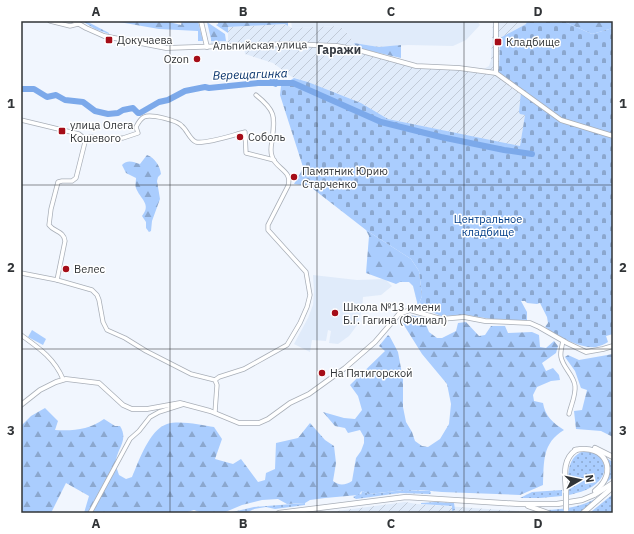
<svg xmlns="http://www.w3.org/2000/svg" width="634" height="534" font-family="'IBM Plex Sans',sans-serif">
	<style>
		.built { fill: #e0ebfa }
		.industrial { fill: url(#industrial-furrows) }
		.grass { fill: url(#grass-dots) }
		.forest { fill: url(#forest-firs) }
		.cemetery { fill: url(#cemetery-stones) }
		.green { fill: #aacdfe }
		.water { fill: url(#water-ripples) }
		.lines { fill: none; stroke-linecap: round; stroke-linejoin: round }
		.river { stroke: #7ca9ea; stroke-width: 6 }
		.minor-casing { stroke: #a9afb8; stroke-width: 5 }
		.tertiary-casing { stroke: #a9afb8; stroke-width: 5.5 }
		.secondary-casing { stroke: #a9afb8; stroke-width: 6 }
		.minor { stroke: #fff; stroke-width: 3.5 }
		.tertiary { stroke: #fff; stroke-width: 4 }
		.secondary { stroke: #fff; stroke-width: 4.5 }
		.secondary-bridge-casing { stroke: #a9afb8; stroke-width: 6; stroke-linecap: butt }
		.secondary-bridge { stroke: #fff; stroke-width: 4.5 }
		.grid { fill: none; stroke: #313437; stroke-width: 1; stroke-opacity: 0.55 }
		.poi-dot { fill: #a50d18; stroke: #fff; stroke-width: 1.5 }
		.labels { text-anchor: middle; dominant-baseline: central; stroke-width: 3; stroke-linejoin: round; paint-order: stroke }
		.poi-label { font-size: 11px; fill: #313437; stroke: #fff; text-anchor: start }
		.street-label { font-size: 11px; fill: #313437; stroke: #fff }
		.park-label { font-size: 11px; fill: #003d88; stroke: #fff }
		.neighbourhood-label { font-size: 12px; font-weight: bold; fill: #363b42; stroke: #fff }
		.water-label { font-size: 12px; font-style: italic; fill: #06326b; stroke: #fff }
		.neatline { fill: none; stroke: #313437; stroke-width: 1.5 }
		.grid-label { font-size: 13px; text-anchor: middle; font-weight: bold; fill: #313437 }
	</style>
	<defs>
		<pattern id="industrial-furrows" width="10" height="10" patternUnits="userSpaceOnUse"><rect width="10" height="10" fill="#e0ebfa"/><path d="M-1 1l2-2M0 10L10 0M9 11l2-2" fill="none" stroke="#c1cad7"/></pattern>
		<pattern id="grass-dots" width="8" height="8" patternUnits="userSpaceOnUse"><rect width="8" height="8" fill="#aacdfe"/><path d="M2 2h.1M6 6h.1" fill="none" stroke="#8ba7ce" stroke-width="1.8" stroke-linecap="round"/></pattern>
		<pattern id="forest-firs" width="22" height="20" patternUnits="userSpaceOnUse"><rect width="22" height="20" fill="#aacdfe"/><path d="M5 1l3.5 6h-7zM16 11l3.5 6h-7z" fill="#8ba7ce"/></pattern>
		<pattern id="cemetery-stones" width="16" height="16" patternUnits="userSpaceOnUse"><rect width="16" height="16" fill="#aacdfe"/><path d="M2 7V4a2 2 0 0 1 4 0v3zM10 15v-3a2 2 0 0 1 4 0v3z" fill="#8ba7ce"/></pattern>
		<pattern id="water-ripples" width="26" height="14" patternUnits="userSpaceOnUse"><rect width="26" height="14" fill="#7ca9ea"/><path d="M2 4q2-2 4 0t4 0M15 11q2-2 4 0t4 0" fill="none" stroke="#668abe"/></pattern>
	</defs>
	<rect width="100%" height="100%" fill="#f1f6fe"/>
	<g class="built">
		<path d="M291 21H477L480 25 466 40 453 46 408 45 379 47 354 43 348 34 340 26 292 28Z"/>
		<path d="M313 275 357 280 385 279 392 286 381 295 363 297 362 308 359 321 355 328 349 336 338 344 329 343 331 331 328 330 326 341 312 340 310 352 294 344 308 318 313 305 314 291Z"/>
	</g>
	<g class="industrial">
		<path d="M493 21H527L526 24 500 38 499 69H495L521 92 525 115 520 147 388 119 361 103 308 82 292 77 273 63 245 54 244 46 211 48V41H228V27L285 24 292 28 340 26 348 34 359 50 418 67 482 70 489 66 491 60Z"/>
		<path d="M405 502 417 504 516 511 524 513H322Z"/>
	</g>
	<g class="grass">
		<path d="M82 21H86L109 33V34L95 29Z"/>
		<path d="M583 451C600 449 612 468 599 481 591 490 580 492 569 495 568 478 565 459 583 451Z"/>
		<path d="M608 459 613 462V477L607 482 610 472Z"/>
		<path d="M405 490 430 491 431 493 430 494 400 493 356 499 353 497 360 493 361 495 362 491 369 494Z"/>
		<path d="M562 490V496L540 498H520L532 492Z"/>
		<path d="M613 494V513H590L592 511Z"/>
		<path d="M597 498 581 513H553L547 510C565 509 581 507 597 498Z"/>
		<path d="M436 502 454 503 455 510 452 511V506L421 504V503Z"/>
		<path d="M305 503V505L275 509 266 507 254 509 246 513H228L254 507Z"/>
	</g>
	<g class="forest">
		<path d="M119 21H165L181 25 182 21H198L203 41H198V31L159 29 119 22Z"/>
		<path d="M221 21H288V26L285 24 228 27V33L216 25 218 24V22Z"/>
		<path d="M565 21H613V28L592 34 567 23Z"/>
		<path d="M207 22 225 34 226 41H211V39Z"/>
		<path d="M354 43 379 47 401 45V58L357 48Z"/>
		<path d="M147 155C155 158 160 166 161 174L158 177 157 181 160 199 152 221 151 231 149 232 146 228V222L142 216C152 204 140 199 136 188 135 186 136 181 136 178L126 173 122 165C128 159 133 162 140 164Z"/>
		<path d="M303 168 299 178 311 186 294 184Z"/>
		<path d="M366 230 411 259 419 271 422 296 418 306 413 286 409 282H400L396 284 366 273 369 236Z"/>
		<path d="M408 315 423 317 429 332 437 338H442L456 331 458 323 466 322 479 336 485 335 491 326H505L508 333 532 332 539 335 540 347 546 348 554 341 558 346 556 353 542 363 546 371 553 368 559 375 560 380 551 381 537 387 533 395 534 401 543 403C545 416 553 423 564 430 542 443 544 462 543 485L520 495 442 492 420 490H404L369 494 362 491 358 495 325 498 310 500 305 503 287 504 278 499 262 500 242 505 223 513H202L194 510 184 513H84L89 496 66 483 51 513H21V426L31 416 45 408 58 421 55 430C73 431 89 430 104 419L115 426H120C130 442 114 450 116 466 117 469 118 472 119 475L126 479 132 477C139 461 149 430 167 424 179 420 202 425 214 427L222 439 215 459 233 464 241 459 258 482 265 480 266 473 275 469 276 443 298 438 310 423 325 440 334 446 336 463 333 481C339 486 346 485 352 481L356 458 361 451 364 443V437L360 430 348 433 345 428 335 426 323 412 344 418 355 419 362 410 358 396 350 385 385 351 379 346 388 335 390 337 398 352 403 379V407L406 422 412 432 415 441 422 446 428 447 440 439 449 424 451 404 447 384 422 354 402 322 403 316Z"/>
		<path d="M613 354V437L601 431 576 429 574 411 582 410 587 390 581 388 575 371 565 357 568 355 579 360Z"/>
	</g>
	<path class="cemetery" d="M527 21H565L567 23 592 34 613 28V334L606 336 608 342C605 344 600 346 596 347 581 349 557 336 545 327L548 323 547 317 540 303 537 304 527 303 525 301H521L527 312V321L491 319 467 315 441 316 418 306 422 296 419 271 411 259 366 230 299 178 303 167 280 95 281 86 294 78 308 82 361 103 388 119 520 146 525 115 520 114 519 112 521 92 495 70 499 69 500 38 526 24Z"/>
	<path class="green" d="M32 330 46 339 43 345 28 337Z"/>
	<path class="water" d="M269 78H276L279 81V85L276 87 270 85Z"/>
	<g class="lines">
		<path class="river" d="M21 89H34L47 97 56 95 65 100 83 102 95 111 108 114 118 113 123 110 133 108 138 113H140L159 102 168 100 185 91 205 87 209 88 258 83H293L381 122 441 137 504 150 532 154"/>
		<defs>
			<g id="minor">
				<path d="M50 21 70 26 78 24"/>
				<path d="M21 120 79 134 84 138 91 137 102 139 123 138 138 133 136 127C138 123 140 119 144 117 151 114 177 120 182 126 187 130 190 140 196 142 207 144 233 135 245 132L246 153 274 160"/>
				<path d="M21 273 57 280 92 290 97 295 99 300 103 322 107 330 125 338 146 351 191 374 215 380 217 385 215 412"/>
				<path d="M57 280 65 241C64 231 54 232 49 225L51 209 58 182 62 181H72L76 178 85 142 84 138"/>
				<path d="M21 335C39 348 54 358 63 379"/>
				<path d="M563 341C562 346 560 352 561 357 563 368 574 375 575 386 576 395 571 405 569 414"/>
				<path d="M215 380 219 377 244 369 287 345 300 323 307 307 310 295 306 272 268 230V225L288 186C293 170 275 169 272 156 270 151 271 146 272 141 275 116 276 111 256 95"/>
				<path d="M90 513 130 439 139 431 150 417 159 412 184 404"/>
			</g>
			<g id="tertiary">
				<path d="M74 21 86 28 104 36 166 48 291 44 337 46 358 50 416 66 459 68 496 73 561 120 613 136"/>
				<path d="M201 21 207 47"/>
				<path d="M496 21V73"/>
				<path d="M21 405 40 390 56 382 66 379 99 383 123 405 132 409H147L180 403 210 411 239 423H259L268 419 290 403 309 394 345 368 375 342 399 314 410 310 441 319 464 317 485 321 530 323 539 327 567 343 586 352 603 349 613 346"/>
			</g>
			<g id="secondary">
				<path d="M595 448 613 457"/>
				<path d="M575 450C606 443 619 473 595 491"/>
				<path d="M566 491C565 476 562 459 576 450"/>
				<path d="M528 506 548 513"/>
				<path d="M279 513 406 497 520 504H557L582 500 594 495 613 483"/>
				<path d="M583 513 613 487"/>
			</g>
		</defs>
		<use href="#minor" class="minor-casing"/>
		<use href="#tertiary" class="tertiary-casing"/>
		<use href="#secondary" class="secondary-casing"/>
		<use href="#minor" class="minor"/>
		<use href="#tertiary" class="tertiary"/>
		<use href="#secondary" class="secondary"/>
		<defs>
			<path id="secondary-bridge" d="M566 491V510"/>
		</defs>
		<use href="#secondary-bridge" class="secondary-bridge-casing"/>
		<use href="#secondary-bridge" class="secondary-bridge"/>
	</g>
	<path class="grid" d="M170 21V513M317 21V513M464 21V513M21 185H613M21 349H613"/>
	<g class="poi-dot">
		<rect x="105" y="36" width="8" height="8" rx="2"/>
		<rect x="494" y="38" width="8" height="8" rx="2"/>
		<circle cx="197" cy="59" r="4"/>
		<rect x="58" y="127" width="8" height="8" rx="2"/>
		<circle cx="240" cy="137" r="4"/>
		<circle cx="294" cy="177" r="4"/>
		<circle cx="66" cy="269" r="4"/>
		<circle cx="335" cy="313" r="4"/>
		<circle cx="322" cy="373" r="4"/>
	</g>
	<g class="labels">
		<g class="poi-label">
			<text x="117" y="40">Докучаева</text>
			<text x="506" y="42">Кладбище</text>
			<text x="189" y="59" text-anchor="end">Ozon</text>
			<text x="70" y="125">улица Олега<tspan x="70" dy="13">Кошевого</tspan></text>
			<text x="248" y="137">Соболь</text>
			<text x="302" y="171">Памятник Юрию<tspan x="302" dy="13">Старченко</tspan></text>
			<text x="74" y="269">Велес</text>
			<text x="343" y="307">Школа №13 имени<tspan x="343" dy="13">Б.Г. Гагина (Филиал)</tspan></text>
			<text x="330" y="373">На Пятигорской</text>
		</g>
		<g class="street-label">
			<text transform="translate(260 45) rotate(-1)">Альпийская улица</text>
		</g>
		<g class="park-label">
			<text x="488" y="219">Центральное<tspan x="488" dy="13">кладбище</tspan></text>
		</g>
		<g class="neighbourhood-label">
			<text x="339" y="49">Гаражи</text>
		</g>
		<g class="water-label">
			<text transform="translate(250 74) rotate(-2)">Верещагинка</text>
		</g>
	</g>
	<rect width="634" height="534" fill="none" stroke="#ffffff" stroke-width="44"/>
	<g transform="translate(580 480) rotate(81)" stroke="#ffffff" stroke-width="3" paint-order="stroke">
	<path d="M0-3L7 15L0 10L-7 15Z" fill="#313437"/>
	<text y="-6" font-size="11" font-weight="bold" text-anchor="middle" fill="#313437">N</text>
	</g>
	<rect x="22" y="22" width="590" height="490" class="neatline"/>
	<g class="grid-label">
		<text x="96" y="16">A</text>
		<text x="243" y="16">B</text>
		<text x="391" y="16">C</text>
		<text x="538" y="16">D</text>
		<text x="11" y="108">1</text>
		<text x="623" y="108">1</text>
		<text x="11" y="272">2</text>
		<text x="623" y="272">2</text>
		<text x="11" y="435">3</text>
		<text x="623" y="435">3</text>
		<text x="96" y="528">A</text>
		<text x="243" y="528">B</text>
		<text x="391" y="528">C</text>
		<text x="538" y="528">D</text>
	</g>
</svg>
